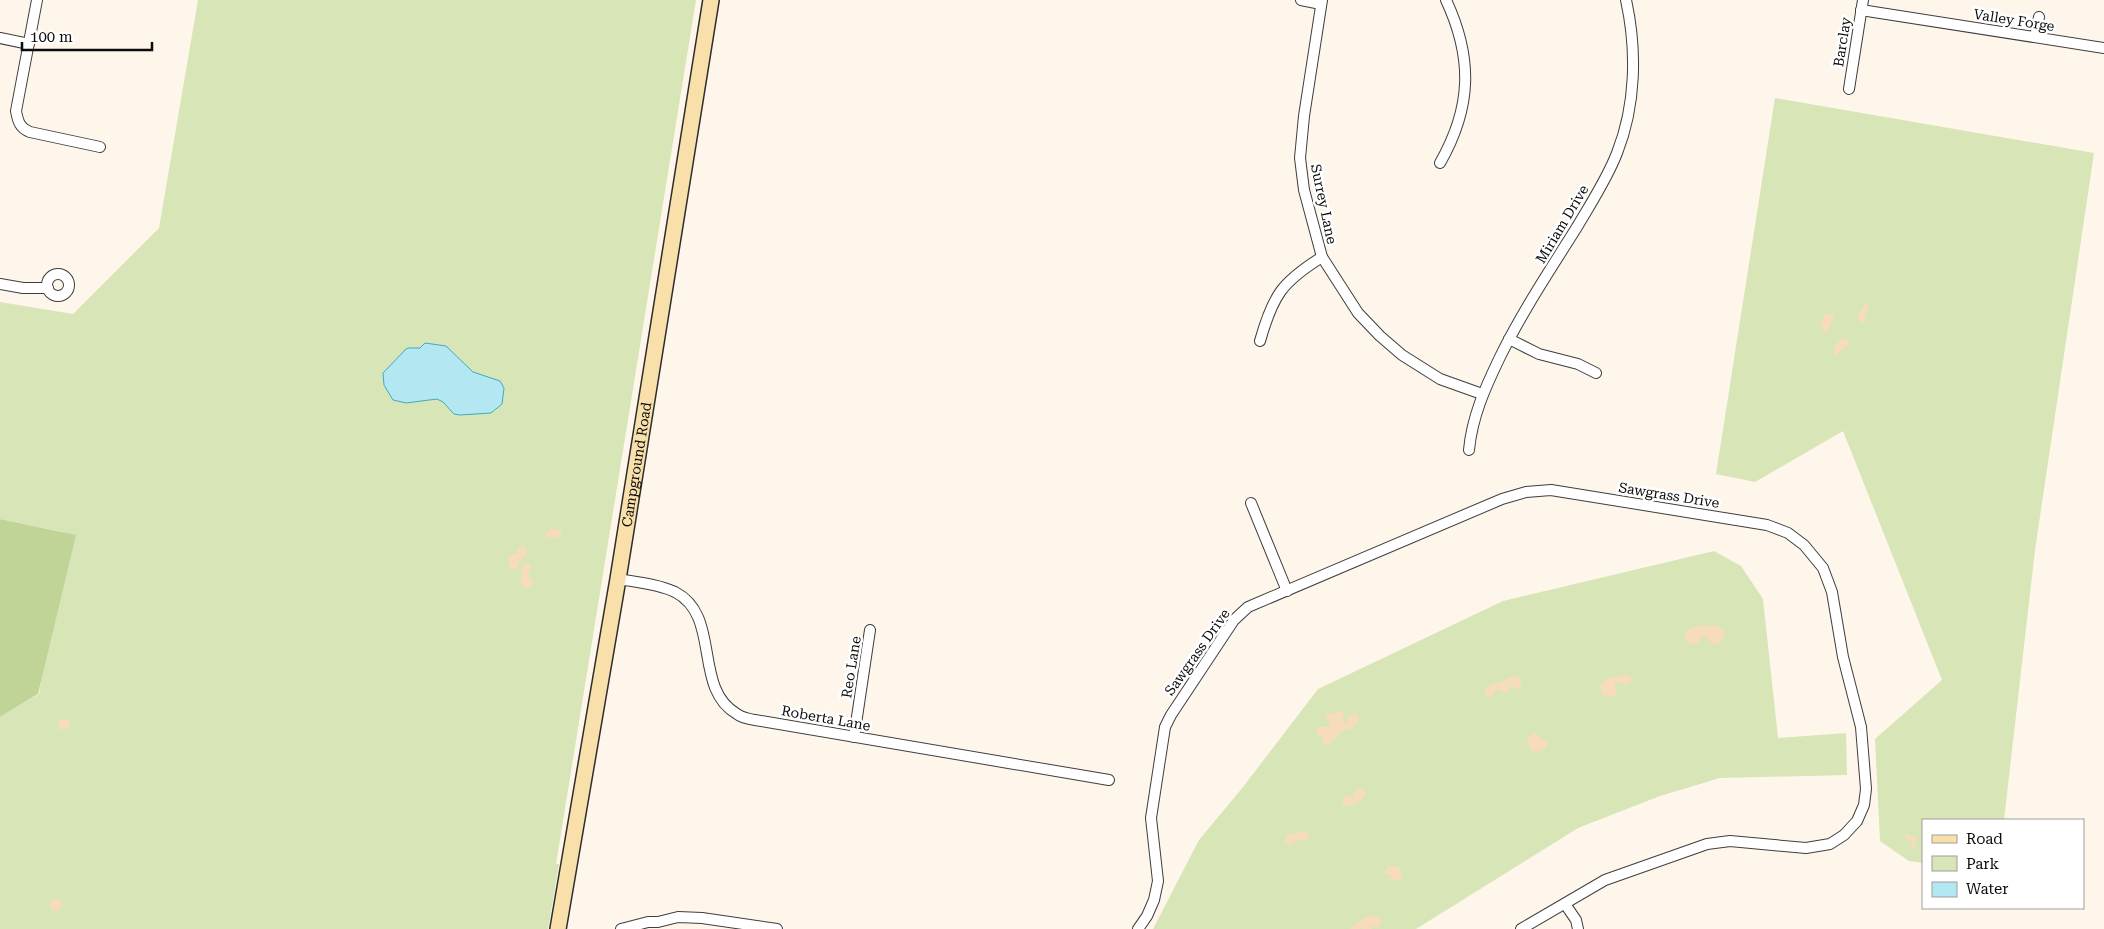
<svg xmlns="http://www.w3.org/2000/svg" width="2104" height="929" font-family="'Roboto Serif',serif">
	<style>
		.green { fill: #d8e5b7 }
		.forest { fill: #c0d498 }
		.sand { fill: #f6dcbb }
		.water { fill: #b3e7f1; stroke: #40aac3 }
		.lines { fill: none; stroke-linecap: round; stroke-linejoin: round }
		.street-casing { stroke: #3e3e3e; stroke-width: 12 }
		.secondary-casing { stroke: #2d2d2d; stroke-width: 18 }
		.street { stroke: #fff; stroke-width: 10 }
		.secondary { stroke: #f9e0aa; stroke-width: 15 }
		.labels { text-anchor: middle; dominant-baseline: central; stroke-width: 5; stroke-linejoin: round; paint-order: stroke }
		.street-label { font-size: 14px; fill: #0b0b0b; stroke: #fff }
	</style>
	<rect width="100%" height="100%" fill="#fef6eb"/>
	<g class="green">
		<path d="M198 0H696L556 864H559L548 929H0V717L39 694 63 532 0 519V302L73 314 159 228Z"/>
		<path d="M1775 98 2094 153 2035 550 2004 820H1923V863L1909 861 1880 841 1875 739 1942 680 1843 431 1755 482 1716 474Z"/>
		<path d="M1714 551 1741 566 1763 599 1778 738 1846 733 1847 775 1720 778 1660 796 1578 828 1416 929H1153L1199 840 1243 787 1318 689 1503 601Z"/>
	</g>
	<path class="forest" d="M0 519 76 535 38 694 0 717Z"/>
	<g class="sand">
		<path d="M1865 303 1869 307 1865 313V321L1861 323 1857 318Z"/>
		<path d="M1829 313 1833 314C1834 320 1829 330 1824 333L1821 326 1825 314Z"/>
		<path d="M1843 338 1847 339 1849 345 1843 348 1838 354 1835 355C1832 350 1838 340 1843 338Z"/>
		<path d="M552 528 561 531V538L546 537V532Z"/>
		<path d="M520 546 526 548V556L521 558 518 567 513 570 509 566 508 558 512 554H517V550Z"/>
		<path d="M527 562 531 565 528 576 533 581 531 586 526 589C518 583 520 573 523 565Z"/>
		<path d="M1698 626C1707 626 1720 623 1725 632 1725 639 1722 644 1714 645L1704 636 1697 643 1690 645 1685 639V634L1689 629Z"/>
		<path d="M1626 675 1631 676V682L1625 685 1619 681 1615 682V686L1617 692 1615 696 1609 697 1602 694 1600 686C1606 677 1615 676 1626 675Z"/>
		<path d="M1514 676 1518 677 1522 681 1519 688 1515 689 1511 685 1509 691 1506 693 1497 689 1492 697 1485 695 1486 688 1489 686Z"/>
		<path d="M1341 711 1345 714 1342 720 1344 723 1347 722 1348 716 1352 714 1359 716 1358 722 1352 728 1342 731 1329 745H1323V736L1317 735 1316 730 1319 727H1329L1330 724 1326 718V715Z"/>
		<circle cx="64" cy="724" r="6"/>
		<path d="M1536 733 1548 744 1545 749 1538 752 1531 750 1527 742 1529 736Z"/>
		<path d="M1362 788 1366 792 1363 799 1349 806H1344L1342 801 1344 797 1348 795 1353 798 1354 791Z"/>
		<path d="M1305 830 1309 836 1306 840H1297L1290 845 1285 843 1286 837 1291 833 1297 834Z"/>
		<path d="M1907 834 1916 838V847H1911L1912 841 1905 839V835Z"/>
		<path d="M1388 866H1394L1400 868 1402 874 1400 880 1390 882 1389 878 1394 875 1385 874V870Z"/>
		<circle cx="56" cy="905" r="6"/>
		<path d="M1371 915 1380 918 1381 923 1379 927H1375L1372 924V929H1363L1362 927 1360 929H1350L1360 920Z"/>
	</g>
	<path class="water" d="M425 343 446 346 473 372 500 381 504 388 502 404 491 413 460 415 454 414 443 402 437 399 406 403 393 400 384 385 383 373 405 350 408 348H420Z"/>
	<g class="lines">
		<defs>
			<g id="street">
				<path d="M37 0 16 111C18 122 20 128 30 132L100 147"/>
				<path d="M1301 0 1321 4"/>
				<path d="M1322 0 1304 116 1300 158 1304 190 1322 257 1358 313 1380 336 1402 355 1440 379 1482 394"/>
				<path d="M1861 10 2104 48"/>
				<path d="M2035 37 2039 17"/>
				<path d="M0 38 29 44"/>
				<path d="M1849 89 1863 0"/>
				<path d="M1440 163C1472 107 1473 58 1446 0"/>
				<circle cx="58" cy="285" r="11"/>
				<path d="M0 284 23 288H48"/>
				<path d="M1509 339 1539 354 1578 364 1596 373"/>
				<path d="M1260 341C1273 295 1282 282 1322 257"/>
				<path d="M1469 450C1472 417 1485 388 1500 357 1522 312 1550 270 1577 227 1591 203 1607 179 1617 153 1636 105 1637 50 1626 0"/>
				<path d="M1251 503 1287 591"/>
				<path d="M618 579C636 582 658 584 675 592 722 616 692 688 737 714 742 718 749 719 755 720L1109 780"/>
				<path d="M854 737 870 630"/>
				<path d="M1565 904 1576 920 1578 929"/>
				<path d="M621 929 648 922H658L678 917 702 918 777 929"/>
				<path d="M1138 929 1147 916 1154 900 1158 881 1151 818 1165 727 1171 715 1234 620 1248 607 1502 499 1526 492 1551 490 1767 525 1788 533 1804 545 1823 568 1832 592 1843 657 1861 727 1866 789 1864 805 1857 821 1844 835 1830 844 1806 848 1730 841 1707 844 1605 880 1521 929"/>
			</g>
			<g id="secondary">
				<path id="s1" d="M558 929 618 579 711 0"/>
			</g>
		</defs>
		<use href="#street" class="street-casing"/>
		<use href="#secondary" class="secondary-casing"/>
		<use href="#street" class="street"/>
		<use href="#secondary" class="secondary"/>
	</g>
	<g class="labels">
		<g class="street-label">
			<text transform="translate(2014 20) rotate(9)">Valley Forge</text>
			<text transform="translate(1842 42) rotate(-81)">Barclay</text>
			<text transform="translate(1324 204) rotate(78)">Surrey Lane</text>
			<text transform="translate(1562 224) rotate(-59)">Miriam Drive</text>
			<text stroke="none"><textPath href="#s1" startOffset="471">Campground Road</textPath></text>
			<text transform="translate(1669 495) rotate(9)">Sawgrass Drive</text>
			<text transform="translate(1197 652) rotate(-55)">Sawgrass Drive</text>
			<text transform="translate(851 667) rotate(-81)">Reo Lane</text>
			<text transform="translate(826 718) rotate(10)">Roberta Lane</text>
		</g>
	</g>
	<rect x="1922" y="819" width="162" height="90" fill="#ffffff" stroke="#9d9d9d"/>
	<rect x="1932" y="835" width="25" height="8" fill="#f9e0aa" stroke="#9d9d9d"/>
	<text x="1966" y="844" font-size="15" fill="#0b0b0b">Road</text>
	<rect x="1932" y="856" width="25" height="15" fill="#d8e5b7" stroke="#9d9d9d"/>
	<text x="1966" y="869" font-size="15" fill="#0b0b0b">Park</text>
	<rect x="1932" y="882" width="25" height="15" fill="#b3e7f1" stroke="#9d9d9d"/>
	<text x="1966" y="894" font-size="15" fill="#0b0b0b">Water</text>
	<path d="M22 42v8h130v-8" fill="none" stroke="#0b0b0b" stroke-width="2.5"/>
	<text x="30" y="42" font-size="15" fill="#0b0b0b" stroke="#ffffff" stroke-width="4" paint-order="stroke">100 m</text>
</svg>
